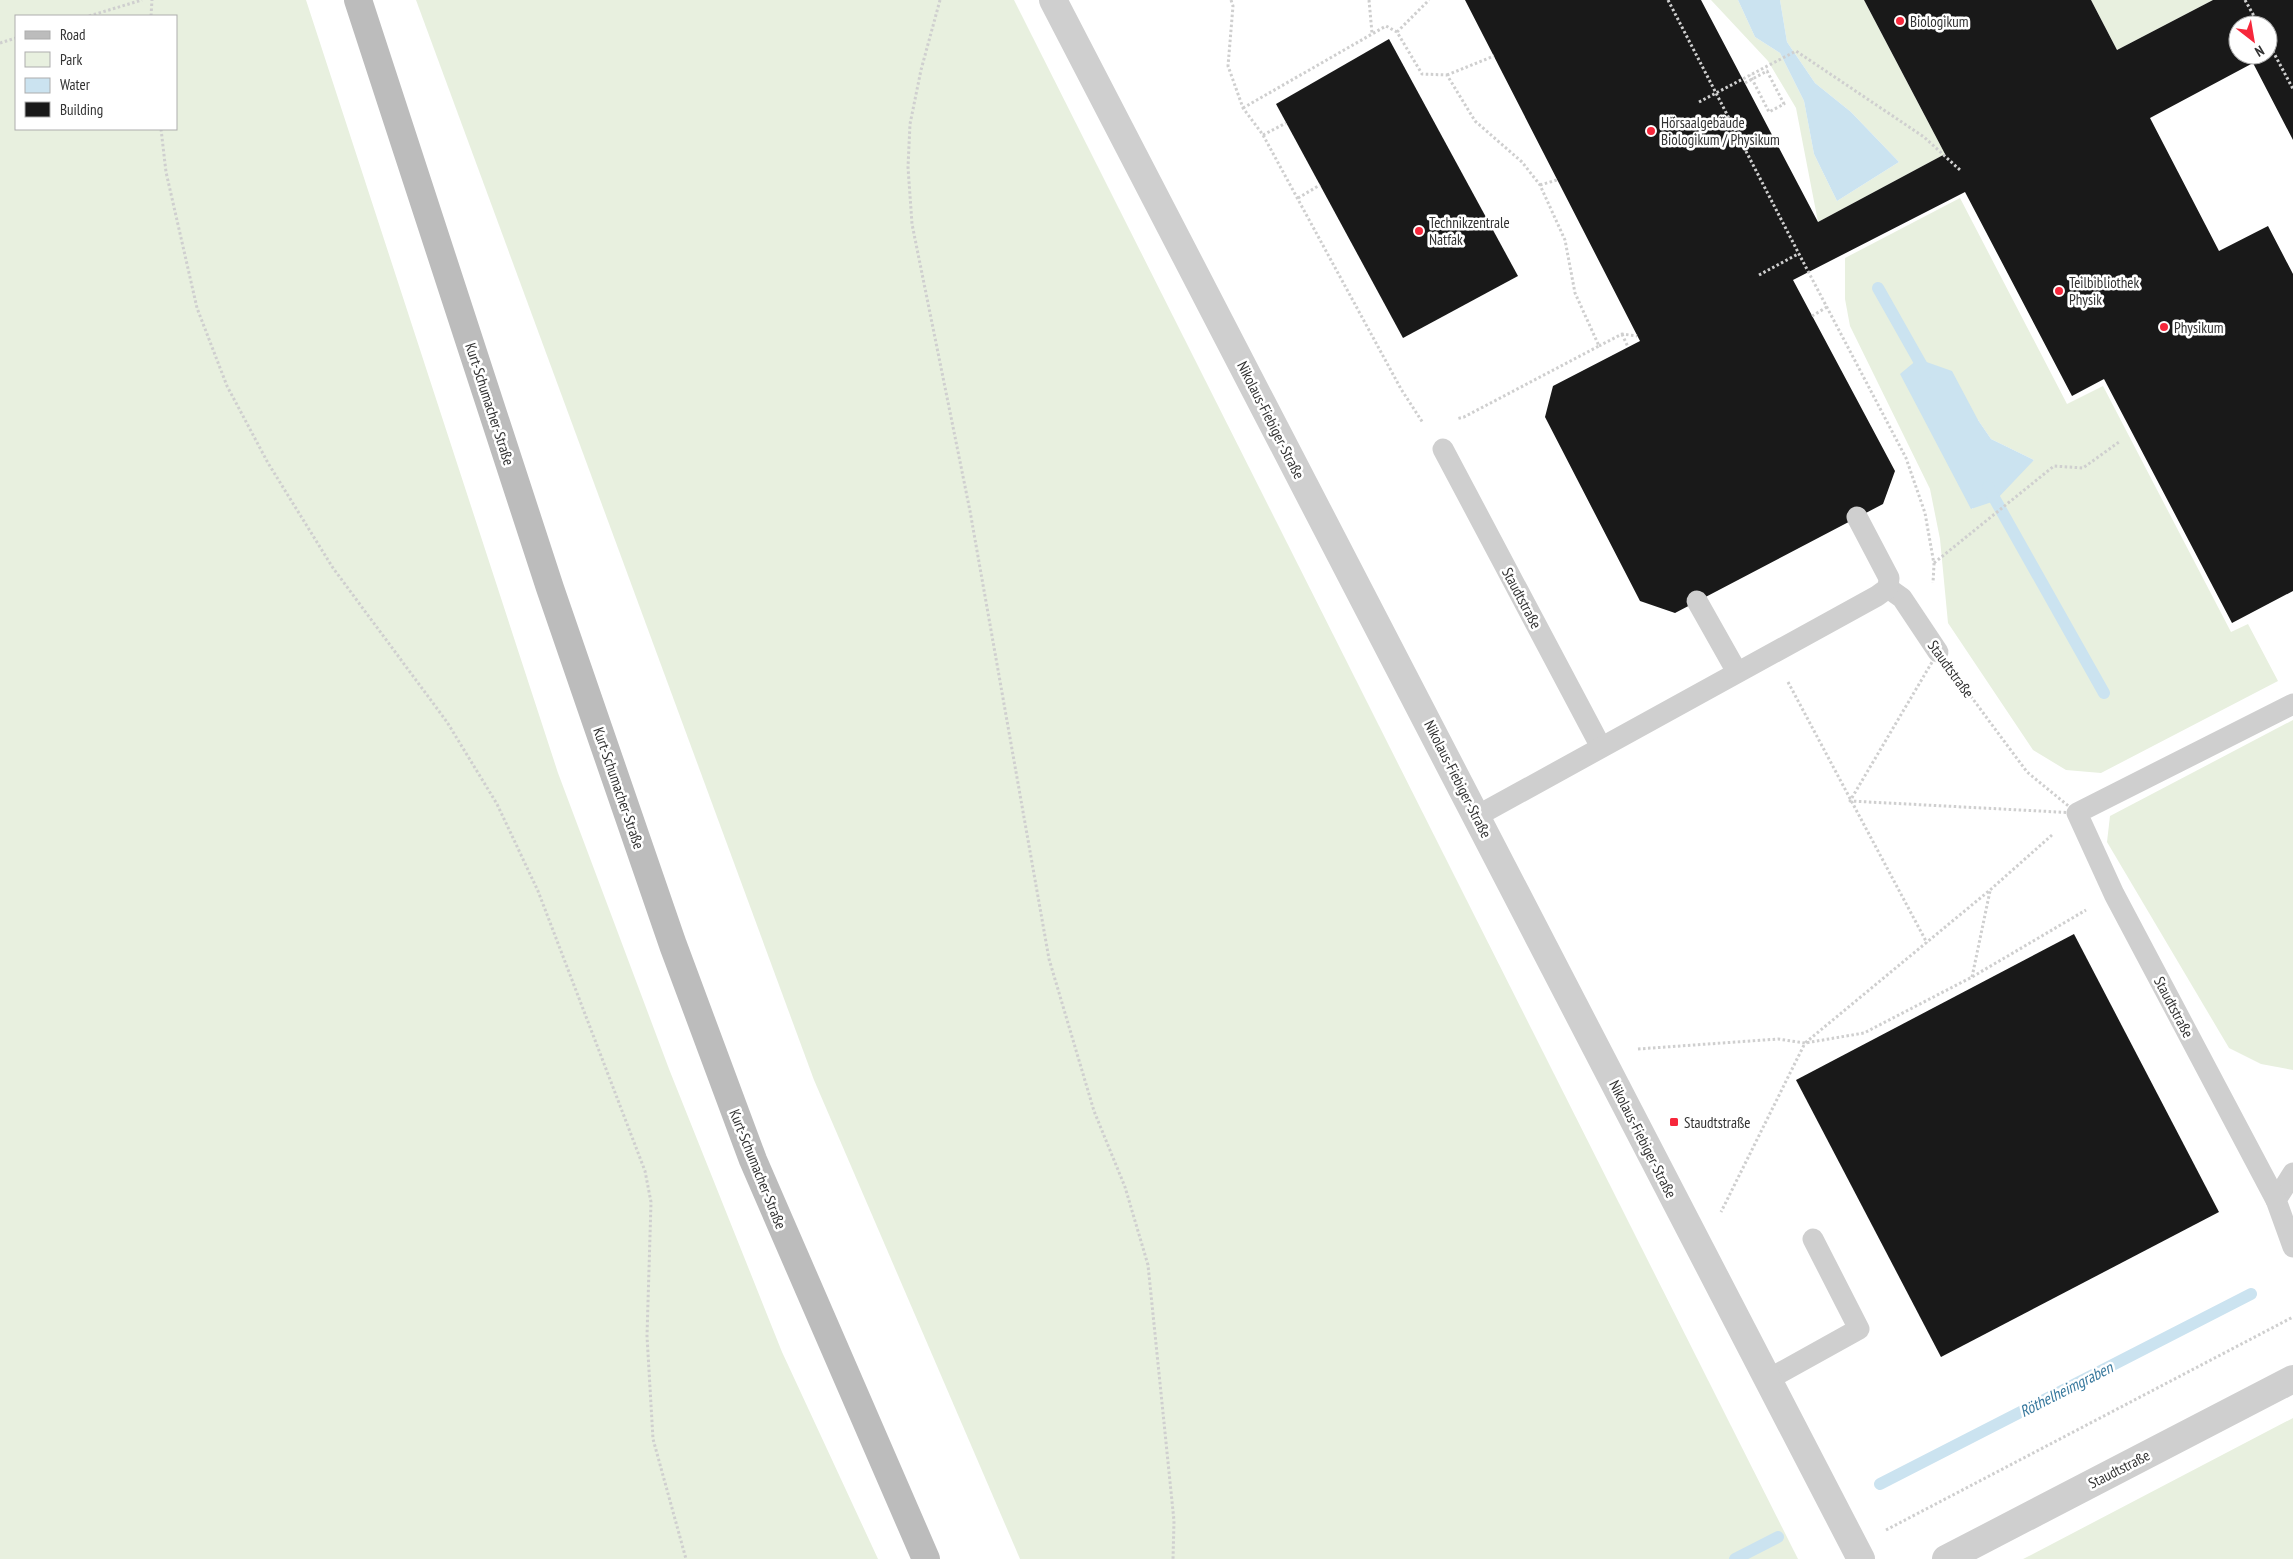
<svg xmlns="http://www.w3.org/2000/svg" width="2293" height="1559" font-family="'PT Sans Narrow',sans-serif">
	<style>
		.green { fill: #e8f0df; fill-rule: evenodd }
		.water { fill: #cbe3f0 }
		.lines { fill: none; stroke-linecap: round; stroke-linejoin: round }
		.stream { stroke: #cbe3f0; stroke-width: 12 }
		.building { fill: #191919; fill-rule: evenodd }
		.path { stroke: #cfcfcf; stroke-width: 3; stroke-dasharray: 2.5 2.5; stroke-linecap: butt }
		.lane { stroke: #cfcfcf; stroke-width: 21 }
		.street { stroke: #cfcfcf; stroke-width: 28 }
		.secondary { stroke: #bcbcbc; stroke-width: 28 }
		.poi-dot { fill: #f6273b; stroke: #fff; stroke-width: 2 }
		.labels { text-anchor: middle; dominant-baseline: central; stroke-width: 5; stroke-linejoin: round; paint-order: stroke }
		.poi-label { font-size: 15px; fill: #323232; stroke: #fff; text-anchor: start }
		.street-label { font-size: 15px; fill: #323232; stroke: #fff }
		.water-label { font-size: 16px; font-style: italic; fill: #37789d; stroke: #fff }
	</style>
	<rect width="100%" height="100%" fill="#fff"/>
	<g class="green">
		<path d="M0 0H306L558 773 669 1069 782 1352 878 1559H0ZM16 16H176V129H16Z"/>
		<path d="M416 0H1014L1798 1559H1020L814 1080Z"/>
		<path d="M1711 0H1738L1755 37 1780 53 1804 101 1814 154 1837 201 1899 162 1851 112 1815 83 1787 42 1780 0H1864L1945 154 1818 222 1796 108 1768 61Z"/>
		<path d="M2091 0H2213L2117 50Z"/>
		<path d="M1960 198 2067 404 2103 386 2231 632 2248 624 2278 681 2101 773 2066 770 2033 750 1948 623 1940 539 1930 489 1850 326 1845 299V258ZM1978 420 1991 439 2034 460 1972 509 1940 447Z"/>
		<path d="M2293 720V1070L2261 1064 2229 1048 2107 842 2110 816Z"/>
		<path d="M2293 1418V1559H2023L2029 1556Z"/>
	</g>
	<g class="water">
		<path d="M1738 0H1780L1787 42 1815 83 1851 112 1899 162 1837 201 1814 154 1804 101 1780 53 1755 37Z"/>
		<path d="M1918 359 1952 371 1978 420 1991 439 2034 460 1995 501 1971 509 1900 374Z"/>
	</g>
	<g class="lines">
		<g class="stream">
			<path d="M1878 288 1926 373"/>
			<path d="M1988 487 2104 693"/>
			<path d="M1880 1484 2251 1294"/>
			<path d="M1735 1559 1778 1537"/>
		</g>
	</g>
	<g class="building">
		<path d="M1465 0H1701L1818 222 1945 154 1864 0H2091L2117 50 2213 0H2293V140L2253 63 2150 118 2219 251 2268 226 2293 274V591L2232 623 2104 379 2072 396 1965 192 1793 280 1895 471 1883 504 1675 613 1640 601 1545 417 1553 386 1640 341ZM2238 25H2268V55H2238Z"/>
		<path d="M1389 39 1518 276 1403 338 1276 104Z"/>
		<path d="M2074 934 2219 1212 1941 1357 1796 1080Z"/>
	</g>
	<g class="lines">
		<g class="path">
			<path d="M940 0 921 70 910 124 908 167 912 224 970 511 1049 959 1094 1111 1125 1187 1148 1265 1174 1521 1173 1559"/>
			<path d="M1231 0 1233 6 1228 66 1243 108 1263 135 1401 389 1423 423"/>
			<path d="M1369 0 1372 33"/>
			<path d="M1668 0 1799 254 1906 458 1925 513 1934 564 1933 583"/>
			<path d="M2245 0 2259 25"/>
			<path d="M89 16 142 0"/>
			<path d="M151 16 152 0"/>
			<path d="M1397 32 1429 0"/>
			<path d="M2268 42 2293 89"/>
			<path d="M0 43 16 38"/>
			<path d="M1447 75 1494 56"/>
			<path d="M1745 83 1767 71 1784 104 1769 112 1750 75"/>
			<path d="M1699 102 1796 51 1924 137 1960 170"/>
			<path d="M1243 108 1386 26 1397 32 1422 74 1447 75 1475 121 1522 162 1540 185 1565 240 1575 293 1599 346 1464 417 1456 419"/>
			<path d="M161 129 166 172 197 308 227 386 268 463 333 568 447 722 497 804 538 891 645 1171 651 1202 647 1336 653 1439 686 1559"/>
			<path d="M1263 135 1286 123"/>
			<path d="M1540 185 1557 180"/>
			<path d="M1298 198 1320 185"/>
			<path d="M1759 275 1798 254"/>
			<path d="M1812 316 1827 307"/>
			<path d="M1622 334 1628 347"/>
			<path d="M1599 346 1622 334 1637 336"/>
			<path d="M1934 563 2054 466 2083 468 2119 442"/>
			<path d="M1938 652 2027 772 2077 813 1850 801Z"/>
			<path d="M1788 682 1927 943"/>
			<path d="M2052 835 1990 890 1805 1043 1864 1033 1972 977 2086 910"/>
			<path d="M1972 977 1990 891"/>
			<path d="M1638 1049 1778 1039 1805 1043 1721 1212"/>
			<path d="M1886 1530 2293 1317"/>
		</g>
		<g class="lane">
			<path d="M1443 449 1601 747"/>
			<path d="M1888 588 1902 598 1938 652"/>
			<path d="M1697 601 1737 672"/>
			<path d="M1477 816 1877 596 1888 588 1889 578 1857 517"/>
			<path d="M2293 1173 2276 1200 2293 1247"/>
			<path d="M2276 1200 2114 894 2077 813 2293 704"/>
			<path d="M1767 1380 1859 1329 1813 1239"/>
		</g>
		<g class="street">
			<path d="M1053 0 1861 1559"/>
			<path d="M1946 1559 2293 1379"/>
		</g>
		<path class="secondary" d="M358 0 550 588 673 945 753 1160 926 1559"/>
	</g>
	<g class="poi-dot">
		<circle cx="1900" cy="21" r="5"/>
		<circle cx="1651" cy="131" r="5"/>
		<circle cx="1419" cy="231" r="5"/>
		<circle cx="2059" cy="291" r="5"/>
		<circle cx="2164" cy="327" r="5"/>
		<rect x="1669" y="1117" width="10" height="10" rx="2.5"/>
	</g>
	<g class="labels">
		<g class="poi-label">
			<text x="1910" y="21">Biologikum</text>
			<text x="1661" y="122">Hörsaalgebäude<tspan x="1661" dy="17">Biologikum / Physikum</tspan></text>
			<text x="1429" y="222">Technikzentrale<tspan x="1429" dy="17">Natfak</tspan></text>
			<text x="2069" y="282">Teilbibliothek<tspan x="2069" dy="17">Physik</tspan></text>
			<text x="2174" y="327">Physikum</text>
			<text x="1684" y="1122">Staudtstraße</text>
		</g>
		<g class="street-label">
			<text transform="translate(490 404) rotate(72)">Kurt-Schumacher-Straße</text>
			<text transform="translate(1271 420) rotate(63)">Nikolaus-Fiebiger-Straße</text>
			<text transform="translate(1522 598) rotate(62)">Staudtstraße</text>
			<text transform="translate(1951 669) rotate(54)">Staudtstraße</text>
			<text transform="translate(1458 779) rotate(63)">Nikolaus-Fiebiger-Straße</text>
			<text transform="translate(619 788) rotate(71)">Kurt-Schumacher-Straße</text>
			<text transform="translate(2174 1007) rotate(62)">Staudtstraße</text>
			<text transform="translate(1643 1139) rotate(63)">Nikolaus-Fiebiger-Straße</text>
			<text transform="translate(758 1169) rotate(68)">Kurt-Schumacher-Straße</text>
			<text transform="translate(2119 1469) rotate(-27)">Staudtstraße</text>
		</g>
		<g class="water-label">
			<text transform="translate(2066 1389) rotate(-27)">Röthelheimgraben</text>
		</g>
	</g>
	<rect x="15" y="15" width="162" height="115" fill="#ffffff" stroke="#adadad"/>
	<rect x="25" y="31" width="25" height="8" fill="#bcbcbc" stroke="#adadad"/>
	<text x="60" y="40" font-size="15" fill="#323232">Road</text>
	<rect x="25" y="52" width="25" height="15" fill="#e8f0df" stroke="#adadad"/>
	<text x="60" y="65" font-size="15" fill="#323232">Park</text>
	<rect x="25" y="78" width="25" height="15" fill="#cbe3f0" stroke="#adadad"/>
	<text x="60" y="90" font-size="15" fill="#323232">Water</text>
	<rect x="25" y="102" width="25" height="15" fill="#191919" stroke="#adadad"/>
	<text x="60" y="115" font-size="15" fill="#323232">Building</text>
	<g transform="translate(2253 40) rotate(149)"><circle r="24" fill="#ffffff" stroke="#adadad"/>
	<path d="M0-4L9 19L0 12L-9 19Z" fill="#f6273b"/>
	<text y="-8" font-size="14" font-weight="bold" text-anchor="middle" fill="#323232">N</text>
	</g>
</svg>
